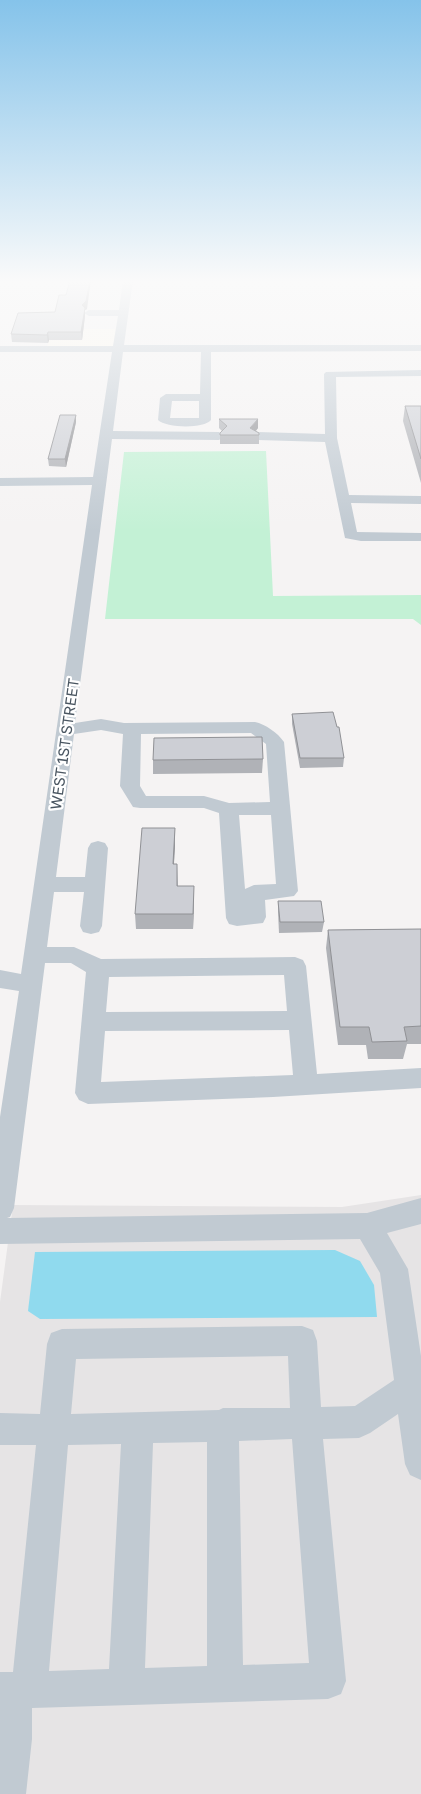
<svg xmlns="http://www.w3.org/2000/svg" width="421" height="1794" font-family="'Golos Text',sans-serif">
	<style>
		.commercial { fill: #fdf9ef }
		.education { fill: #e6e4e5 }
		.green { fill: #c3f1d5 }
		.water { fill: #90daee }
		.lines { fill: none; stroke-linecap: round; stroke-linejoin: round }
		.minor { fill: #c1cad2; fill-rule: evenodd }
		.wall { fill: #b0b2b7 }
		.shaded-wall { fill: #909195 }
		.building { fill: #cdcfd5; stroke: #909195 }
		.labels { text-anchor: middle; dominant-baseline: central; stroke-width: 4.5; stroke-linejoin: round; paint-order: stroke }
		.street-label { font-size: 15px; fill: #4a5661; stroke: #fff }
	</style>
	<rect width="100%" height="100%" fill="#f5f3f3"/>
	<path class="commercial" d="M52 329H116L113 347H47Z"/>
	<path class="education" d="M421 1195V1794H0V1302L13 1205 342 1207Z"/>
	<path class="green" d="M266 451 273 596 421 595V625L413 619H105L124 452Z"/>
	<path class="water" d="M335 1250 360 1261 374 1285 377 1317 40 1319 28 1311 35 1252Z"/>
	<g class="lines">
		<g class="minor">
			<path d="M123 280H133L124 345H421V351L211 352V420C204 429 166 428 158 420L160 398 166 394H200L201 352H123L113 431 219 432 225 436 219 440 112 439 75 723 101 719 124 723 255 722C265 724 278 733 284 742L298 891 294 896 265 900 266 917 263 923 237 926 229 924 226 918 219 813 204 808H140L133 807 120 786 123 734 101 730 74 734 56 877H85L88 848 91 843 98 841 105 843 108 848 102 926 99 932 91 934 83 932 80 926 84 892H54L47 947H74L101 959 295 957 303 960 306 966 317 1074 421 1068V1088L273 1097 88 1104 79 1100 75 1093 86 972 71 963H45L14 1208 10 1217 7 1218 367 1213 421 1198V1224L387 1233 408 1269 421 1356V1480L410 1475 405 1464 398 1414 370 1433 359 1438 323 1439 346 1681 341 1694 328 1699 32 1708V1739L26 1794H0V1672H13L36 1445H0V1413L40 1414 47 1344 51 1333 62 1329 302 1326 313 1330 317 1341 321 1407 355 1406 394 1380 380 1273 360 1239 0 1244V1117L19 991 0 988V970L21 974 92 485 0 486V478L93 477 112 352H0V346H113L118 316H89L84 313 89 310H119ZM172 401H199V418H170ZM251 733 266 744 270 802 229 803 204 796H146L140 786 141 734ZM239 815H271L276 884 254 885 245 889ZM284 975 287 1011 106 1012 109 977ZM289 1030 293 1075 101 1082 105 1031ZM288 1356 290 1408H223L219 1410 71 1414 76 1359ZM292 1439 309 1663 243 1665 239 1441ZM207 1442V1666L145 1668 153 1443ZM121 1444 109 1669 49 1671 68 1445Z"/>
			<path d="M421 370V376L336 377 337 438 349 495 421 496V504L351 503 357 532 421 533V541H361L345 538 325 442 258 440 252 436 258 432 325 434 324 374 326 372Z"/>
		</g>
	</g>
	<g class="wall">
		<path d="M87 309 85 310V316L82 340H49L48 343 12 342 11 334 55 312Z"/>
		<path d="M405 406H421V483L403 421Z"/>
		<path d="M76 415V422L66 467 49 466 48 459Z"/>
		<path d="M219 419 258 428 256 431 259 433V444H220V433L222 431 219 428Z"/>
		<path d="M292 714 344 758 343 767 300 768 292 724Z"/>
		<path d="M263 759 262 773 153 774V760Z"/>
		<path d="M175 828V843L174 864H177L178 886 194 900 193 929H136L135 914Z"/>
		<path d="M278 901 324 922 322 932 279 933 278 912Z"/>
		<path d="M421 929V1044H407L403 1059H368L366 1045H338L326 948 328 930Z"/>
	</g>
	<g class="shaded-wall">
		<path d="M90 280H91L87 309 85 310V316L82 340 81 332 82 305Z"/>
		<path d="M48 332 49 340 48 343 47 335Z"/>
		<path d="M76 415V422L66 467 65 459Z"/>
		<path d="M258 419V428L252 435 250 428Z"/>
		<path d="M175 828V843L173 879V864Z"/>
		<path d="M194 886V900L193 929V914Z"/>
	</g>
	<g class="building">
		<path d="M70 280H90L86 301 82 305 85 308 81 332H48L47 335 11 334 18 313 55 312 59 295H66Z"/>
		<path d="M405 406H421V459Z"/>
		<path d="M60 415H76L65 459H48Z"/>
		<path d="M219 419H258L250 428 259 433V435H220V433L227 426Z"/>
		<path d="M333 712 337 727H339L344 758H300L292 714Z"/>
		<path d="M262 737 263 759 153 760 154 738Z"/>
		<path d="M142 828H175L173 864H177V886H194L193 914H135Z"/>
		<path d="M278 901H321L324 922H280Z"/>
		<path d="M421 929V1026L404 1027 407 1041 372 1042 369 1027H340L328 930Z"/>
	</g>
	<linearGradient id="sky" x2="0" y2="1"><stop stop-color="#85c3ea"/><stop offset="0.53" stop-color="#fafafa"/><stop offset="1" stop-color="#fafafa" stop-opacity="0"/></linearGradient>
	<rect width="421" height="531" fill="url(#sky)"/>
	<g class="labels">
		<g class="street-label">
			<text transform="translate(64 744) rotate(-82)">WEST 1ST STREET</text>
		</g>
	</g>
</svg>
